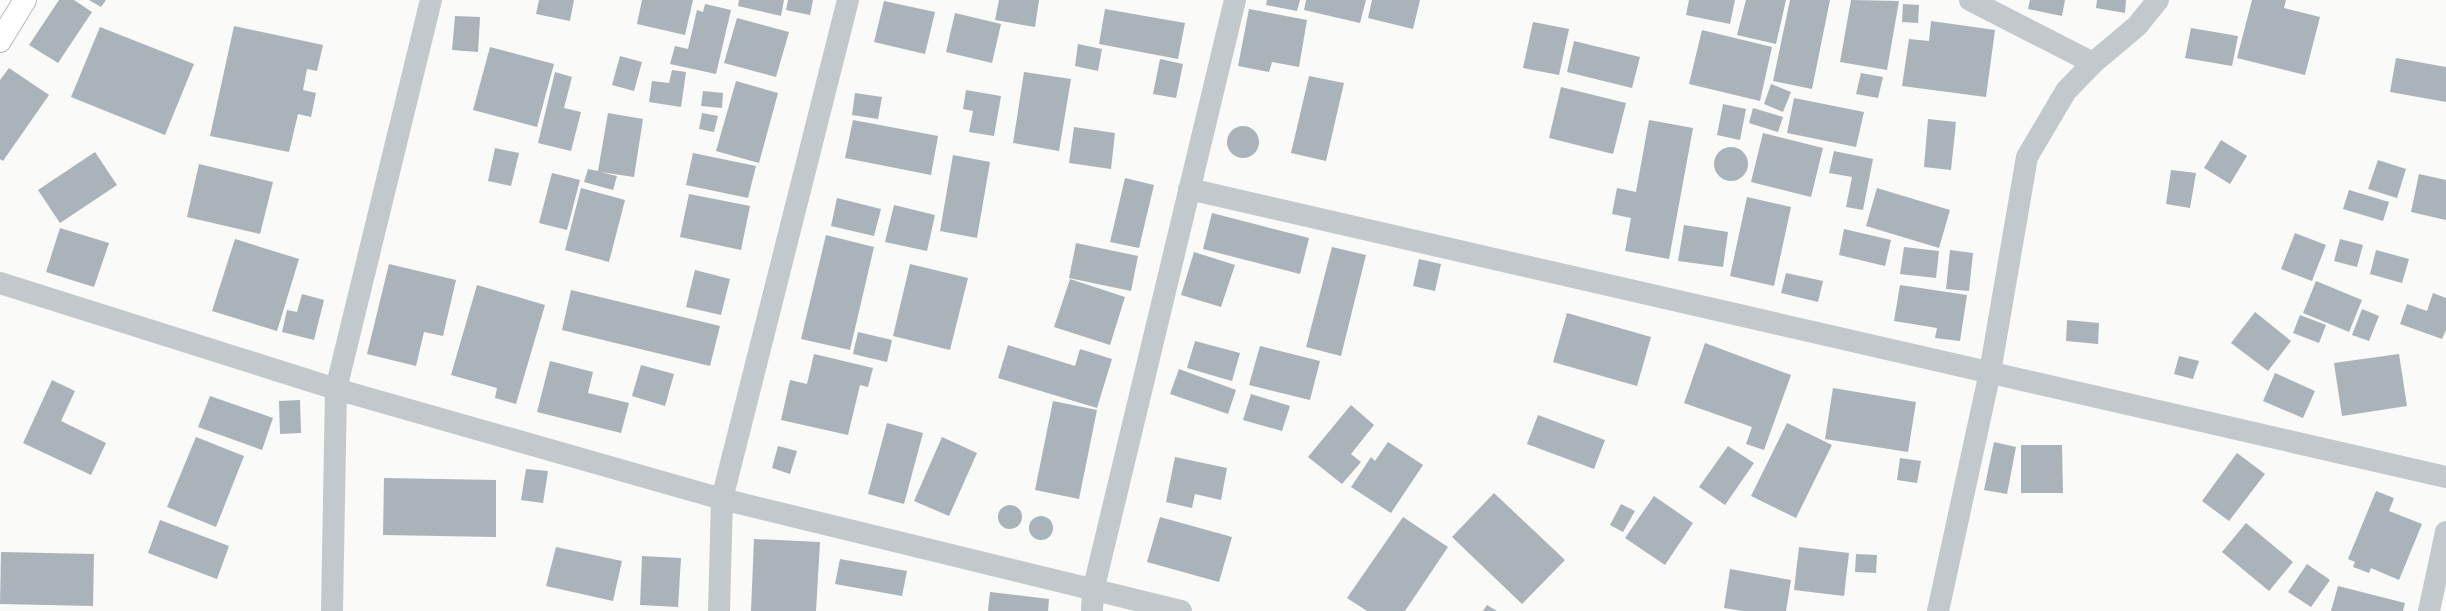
<svg xmlns="http://www.w3.org/2000/svg" width="2446" height="611" font-family="'Varela Round',sans-serif">
	<style>
		.building { fill: #aab3b9 }
		.lines { fill: none; stroke-linecap: round; stroke-linejoin: round }
		.secondary-casing { stroke: #b3babf; stroke-width: 24 }
		.street { stroke: #c3c8cc; stroke-width: 22 }
		.secondary { stroke: #fff; stroke-width: 22 }
	</style>
	<rect width="100%" height="100%" fill="#fafaf8"/>
	<g class="building">
		<path d="M59 0H74L92 12 58 63 29 45Z"/>
		<path d="M89 0H106L101 7Z"/>
		<path d="M539 0H574L570 21 536 14Z"/>
		<path d="M642 0H693L685 35 637 24Z"/>
		<path d="M739 0H784L781 16 738 6Z"/>
		<path d="M788 0H813L810 15 786 10Z"/>
		<path d="M999 0H1039L1035 27 995 20Z"/>
		<path d="M1267 0H1300L1297 11 1266 5Z"/>
		<path d="M1306 0H1366L1360 23 1304 10Z"/>
		<path d="M1372 0H1420L1413 29 1368 18Z"/>
		<path d="M1689 0H1735L1730 24 1686 15Z"/>
		<path d="M1746 0H1786L1776 44 1737 35Z"/>
		<path d="M1790 0H1830L1812 89 1773 81Z"/>
		<path d="M1851 0 1899 1 1887 70 1840 62Z"/>
		<path d="M2030 0H2065L2062 16 2028 9Z"/>
		<path d="M2097 0H2126L2125 13 2096 8Z"/>
		<path d="M2252 0H2286L2284 8 2320 17 2305 75 2237 58Z"/>
		<path d="M884 1 935 12 925 54 874 42Z"/>
		<path d="M705 4 731 10 716 74 670 64 675 46 688 49 697 10 703 12Z"/>
		<path d="M1903 4 1919 5 1918 23 1902 22Z"/>
		<path d="M1105 9 1185 23 1178 59 1099 44Z"/>
		<path d="M1249 9 1307 20 1299 67 1272 62 1269 72 1238 66Z"/>
		<path d="M955 13 1001 24 992 63 946 52Z"/>
		<path d="M455 16 480 17 478 52 452 50Z"/>
		<path d="M737 18 789 32 776 77 724 63Z"/>
		<path d="M1931 21 1995 30 1986 97 1902 86 1909 39 1929 41Z"/>
		<path d="M1533 22 1569 29 1559 75 1523 68Z"/>
		<path d="M234 26 323 45 317 71 307 69 303 90 316 93 311 117 298 114 289 152 210 136Z"/>
		<path d="M100 27 194 64 165 135 71 97Z"/>
		<path d="M2191 28 2238 36 2232 66 2185 58Z"/>
		<path d="M1702 30 1772 47 1760 101 1689 84Z"/>
		<path d="M1574 41 1640 57 1632 88 1567 72Z"/>
		<path d="M1078 44 1102 49 1098 71 1075 66Z"/>
		<path d="M490 47 554 64 537 127 473 110Z"/>
		<path d="M620 56 642 62 634 91 612 85Z"/>
		<path d="M2396 58 2446 67V102L2390 92Z"/>
		<path d="M1160 59 1183 64 1176 98 1153 94Z"/>
		<path d="M9 68 49 95 3 161 0 159V80Z"/>
		<path d="M672 70 686 72 681 107 649 102 652 81 669 83Z"/>
		<path d="M555 72 572 77 564 108 581 112 571 151 538 143Z"/>
		<path d="M1024 72 1071 79 1059 151 1013 143Z"/>
		<path d="M1861 73 1883 77 1878 98 1856 94Z"/>
		<path d="M1309 76 1344 83 1326 161 1291 153Z"/>
		<path d="M736 81 778 93 759 163 716 151Z"/>
		<path d="M1771 84 1791 92 1783 112 1764 104Z"/>
		<path d="M1561 87 1626 103 1613 154 1549 138Z"/>
		<path d="M966 90 1001 96 994 136 969 132 973 111 963 109Z"/>
		<path d="M703 91 723 93 722 108 701 106Z"/>
		<path d="M855 93 882 97 878 119 852 115Z"/>
		<path d="M1794 98 1864 112 1856 147 1787 133Z"/>
		<path d="M1723 104 1746 109 1740 140 1717 135Z"/>
		<path d="M1753 108 1783 117 1778 132 1749 123Z"/>
		<path d="M608 113 643 119 634 177 600 172 617 176 613 190 584 182 588 169 598 171Z"/>
		<path d="M702 113 718 116 714 132 699 129Z"/>
		<path d="M1928 119 1956 122 1951 170 1924 167Z"/>
		<path d="M853 120 938 136 931 175 845 158Z"/>
		<path d="M1649 120 1693 128 1669 259 1625 251 1631 218 1612 214 1617 188 1636 192Z"/>
		<circle cx="1243" cy="142" r="16"/>
		<path d="M1074 127 1115 133 1111 169 1069 163Z"/>
		<path d="M1763 133 1823 148 1811 197 1751 182Z"/>
		<path d="M2221 140 2247 156 2230 184 2204 168Z"/>
		<circle cx="1731" cy="164" r="17"/>
		<path d="M495 148 519 153 511 186 488 181Z"/>
		<path d="M1834 151 1873 159 1863 210 1846 207 1852 177 1829 173Z"/>
		<path d="M95 152 117 185 60 223 38 190Z"/>
		<path d="M693 153 756 166 748 198 686 185Z"/>
		<path d="M953 155 990 162 977 238 940 231Z"/>
		<path d="M2378 160 2406 169 2397 198 2368 189Z"/>
		<path d="M199 164 273 182 260 234 187 217Z"/>
		<path d="M2171 170 2196 173 2190 208 2166 204Z"/>
		<path d="M552 173 580 180 567 230 539 223Z"/>
		<path d="M2419 174 2446 180V220L2411 212Z"/>
		<path d="M1125 178 1154 185 1139 248 1110 242Z"/>
		<path d="M581 188 625 200 609 262 565 250Z"/>
		<path d="M1877 188 1950 210 1939 248 1866 226Z"/>
		<path d="M2349 190 2389 202 2383 221 2343 209Z"/>
		<path d="M689 194 750 206 741 250 680 237Z"/>
		<path d="M1747 197 1791 207 1774 286 1730 276Z"/>
		<path d="M837 198 881 209 874 236 831 226Z"/>
		<path d="M894 205 935 215 927 251 885 242Z"/>
		<path d="M1212 213 1309 238 1300 274 1203 249Z"/>
		<path d="M1684 225 1728 232 1723 267 1678 261Z"/>
		<path d="M60 228 109 243 94 287 46 272Z"/>
		<path d="M1844 229 1891 240 1885 266 1839 255Z"/>
		<path d="M2295 233 2326 245 2312 281 2281 269Z"/>
		<path d="M826 235 874 247 850 350 801 339Z"/>
		<path d="M235 239 299 259 277 331 212 311Z"/>
		<path d="M2340 239 2363 245 2357 267 2334 261Z"/>
		<path d="M1076 243 1138 256 1131 291 1069 278Z"/>
		<path d="M1332 247 1366 255 1341 356 1306 347Z"/>
		<path d="M1904 247 1939 251 1936 278 1900 274Z"/>
		<path d="M1950 250 1973 253 1969 291 1946 289Z"/>
		<path d="M2376 250 2409 259 2402 283 2370 274Z"/>
		<path d="M1194 252 1235 265 1221 307 1181 295Z"/>
		<path d="M1419 259 1441 264 1435 291 1413 286Z"/>
		<path d="M389 264 456 280 443 336 424 332 416 366 367 354Z"/>
		<path d="M910 264 968 278 950 350 893 336Z"/>
		<path d="M695 270 730 279 721 315 686 307Z"/>
		<path d="M1786 273 1823 281 1818 302 1781 293Z"/>
		<path d="M1070 279 1125 297 1110 345 1054 327Z"/>
		<path d="M2316 281 2362 300 2349 332 2303 313Z"/>
		<path d="M477 285 545 305 516 404 495 398 497 388 451 375Z"/>
		<path d="M1900 285 1967 295 1960 341 1935 338 1937 328 1894 321Z"/>
		<path d="M571 290 720 326 710 366 562 330Z"/>
		<path d="M2433 293 2446 298V330L2442 339 2400 324 2407 304 2427 311Z"/>
		<path d="M302 294 324 300 314 340 282 332 287 310 297 312Z"/>
		<path d="M2362 309 2379 316 2369 341 2352 335Z"/>
		<path d="M2255 312 2291 341 2268 371 2231 343Z"/>
		<path d="M1567 313 1651 337 1637 386 1553 362Z"/>
		<path d="M2300 315 2326 325 2319 343 2293 333Z"/>
		<path d="M2067 320 2099 323 2098 344 2066 341Z"/>
		<path d="M858 332 892 340 887 362 853 354Z"/>
		<path d="M1195 341 1240 353 1232 381 1187 368Z"/>
		<path d="M1705 343 1791 375 1764 450 1746 444 1752 427 1684 403Z"/>
		<path d="M1008 345 1075 366 1080 349 1112 359 1097 408 998 378Z"/>
		<path d="M1260 346 1320 361 1310 400 1249 385Z"/>
		<path d="M814 354 873 368 868 387 860 385 848 435 781 420 790 380 807 384Z"/>
		<path d="M2399 354 2407 406 2342 416 2334 363Z"/>
		<path d="M2179 356 2199 361 2193 379 2174 374Z"/>
		<path d="M550 361 593 372 588 393 629 403 621 433 537 412Z"/>
		<path d="M641 365 674 374 665 406 632 396Z"/>
		<path d="M1179 369 1236 390 1228 414 1170 394Z"/>
		<path d="M2275 373 2315 391 2303 418 2263 401Z"/>
		<path d="M52 380 75 391 61 421 106 443 91 475 23 443Z"/>
		<path d="M1833 388 1916 402 1908 452 1825 439Z"/>
		<path d="M1251 394 1290 406 1282 431 1243 420Z"/>
		<path d="M210 396 273 418 262 450 198 427Z"/>
		<path d="M300 400 301 433 280 434 279 401Z"/>
		<path d="M1053 401 1097 410 1079 499 1035 490Z"/>
		<path d="M1351 405 1374 425 1351 454 1361 462 1342 484 1308 457Z"/>
		<path d="M1538 415 1605 440 1594 469 1527 444Z"/>
		<path d="M887 423 923 433 904 504 868 494Z"/>
		<path d="M1787 423 1832 445 1796 518 1751 496Z"/>
		<path d="M196 437 244 456 216 527 167 507Z"/>
		<path d="M942 437 977 453 949 516 914 501Z"/>
		<path d="M1388 442 1423 465 1391 513 1351 487 1371 457 1375 461Z"/>
		<path d="M1994 442 2016 447 2007 494 1984 490Z"/>
		<path d="M2021 445H2062L2063 493H2021Z"/>
		<path d="M778 446 797 451 790 474 772 468Z"/>
		<path d="M1728 446 1754 463 1725 505 1699 487Z"/>
		<path d="M2237 453 2265 474 2229 521 2202 501Z"/>
		<path d="M1175 457 1227 468 1221 500 1195 494 1192 508 1166 502Z"/>
		<path d="M1900 458 1921 461 1917 483 1897 480Z"/>
		<path d="M526 469 548 471 543 503 521 500Z"/>
		<path d="M384 478 496 480V537L383 535Z"/>
		<path d="M2376 491 2394 498 2389 511 2422 524 2399 580 2371 568 2369 573 2353 567 2355 562 2348 559Z"/>
		<path d="M1494 493 1565 560 1522 604 1452 537Z"/>
		<path d="M1654 496 1693 523 1665 565 1625 538Z"/>
		<path d="M1621 504 1635 511 1623 532 1610 525Z"/>
		<circle cx="1010" cy="517" r="12"/>
		<circle cx="1041" cy="528" r="12"/>
		<path d="M1160 517 1232 537 1219 582 1147 562Z"/>
		<path d="M1403 517 1448 547 1405 611H1367L1347 598Z"/>
		<path d="M160 520 229 546 217 579 148 553Z"/>
		<path d="M2246 523 2293 562 2269 591 2222 552Z"/>
		<path d="M754 539 820 542 816 611H751Z"/>
		<path d="M556 547 622 561 613 601 546 586Z"/>
		<path d="M1799 547 1849 553 1844 596 1794 590Z"/>
		<path d="M1 552 94 554 93 606 0 604Z"/>
		<path d="M1856 554 1877 555 1876 573 1855 572Z"/>
		<path d="M642 556 681 558 678 607 640 605Z"/>
		<path d="M840 559 907 571 902 596 835 584Z"/>
		<path d="M2307 564 2330 580 2311 607 2288 592Z"/>
		<path d="M1730 569 1791 580 1786 611H1743L1724 608Z"/>
		<path d="M2338 586 2405 603 2403 611H2331Z"/>
		<path d="M990 592 1049 599 1048 611H988Z"/>
		<path d="M1487 605 1497 611H1483Z"/>
	</g>
	<g class="lines">
		<defs>
			<path id="secondary" d="M0 41 25 0"/>
		</defs>
		<use href="#secondary" class="secondary-casing"/>
		<g class="street">
			<path d="M1970 0 2093 63"/>
			<path d="M1189 189 2446 477"/>
			<path d="M0 283 336 389 722 499 1181 611"/>
			<path d="M332 611 336 389 431 0"/>
			<path d="M719 611 722 499 848 0"/>
			<path d="M1092 611 1093 591 1235 0"/>
			<path d="M1938 611 1990 372 2027 157 2066 91 2093 63 2137 26 2158 0"/>
			<path d="M2429 611 2446 532"/>
		</g>
		<use href="#secondary" class="secondary"/>
	</g>
</svg>
